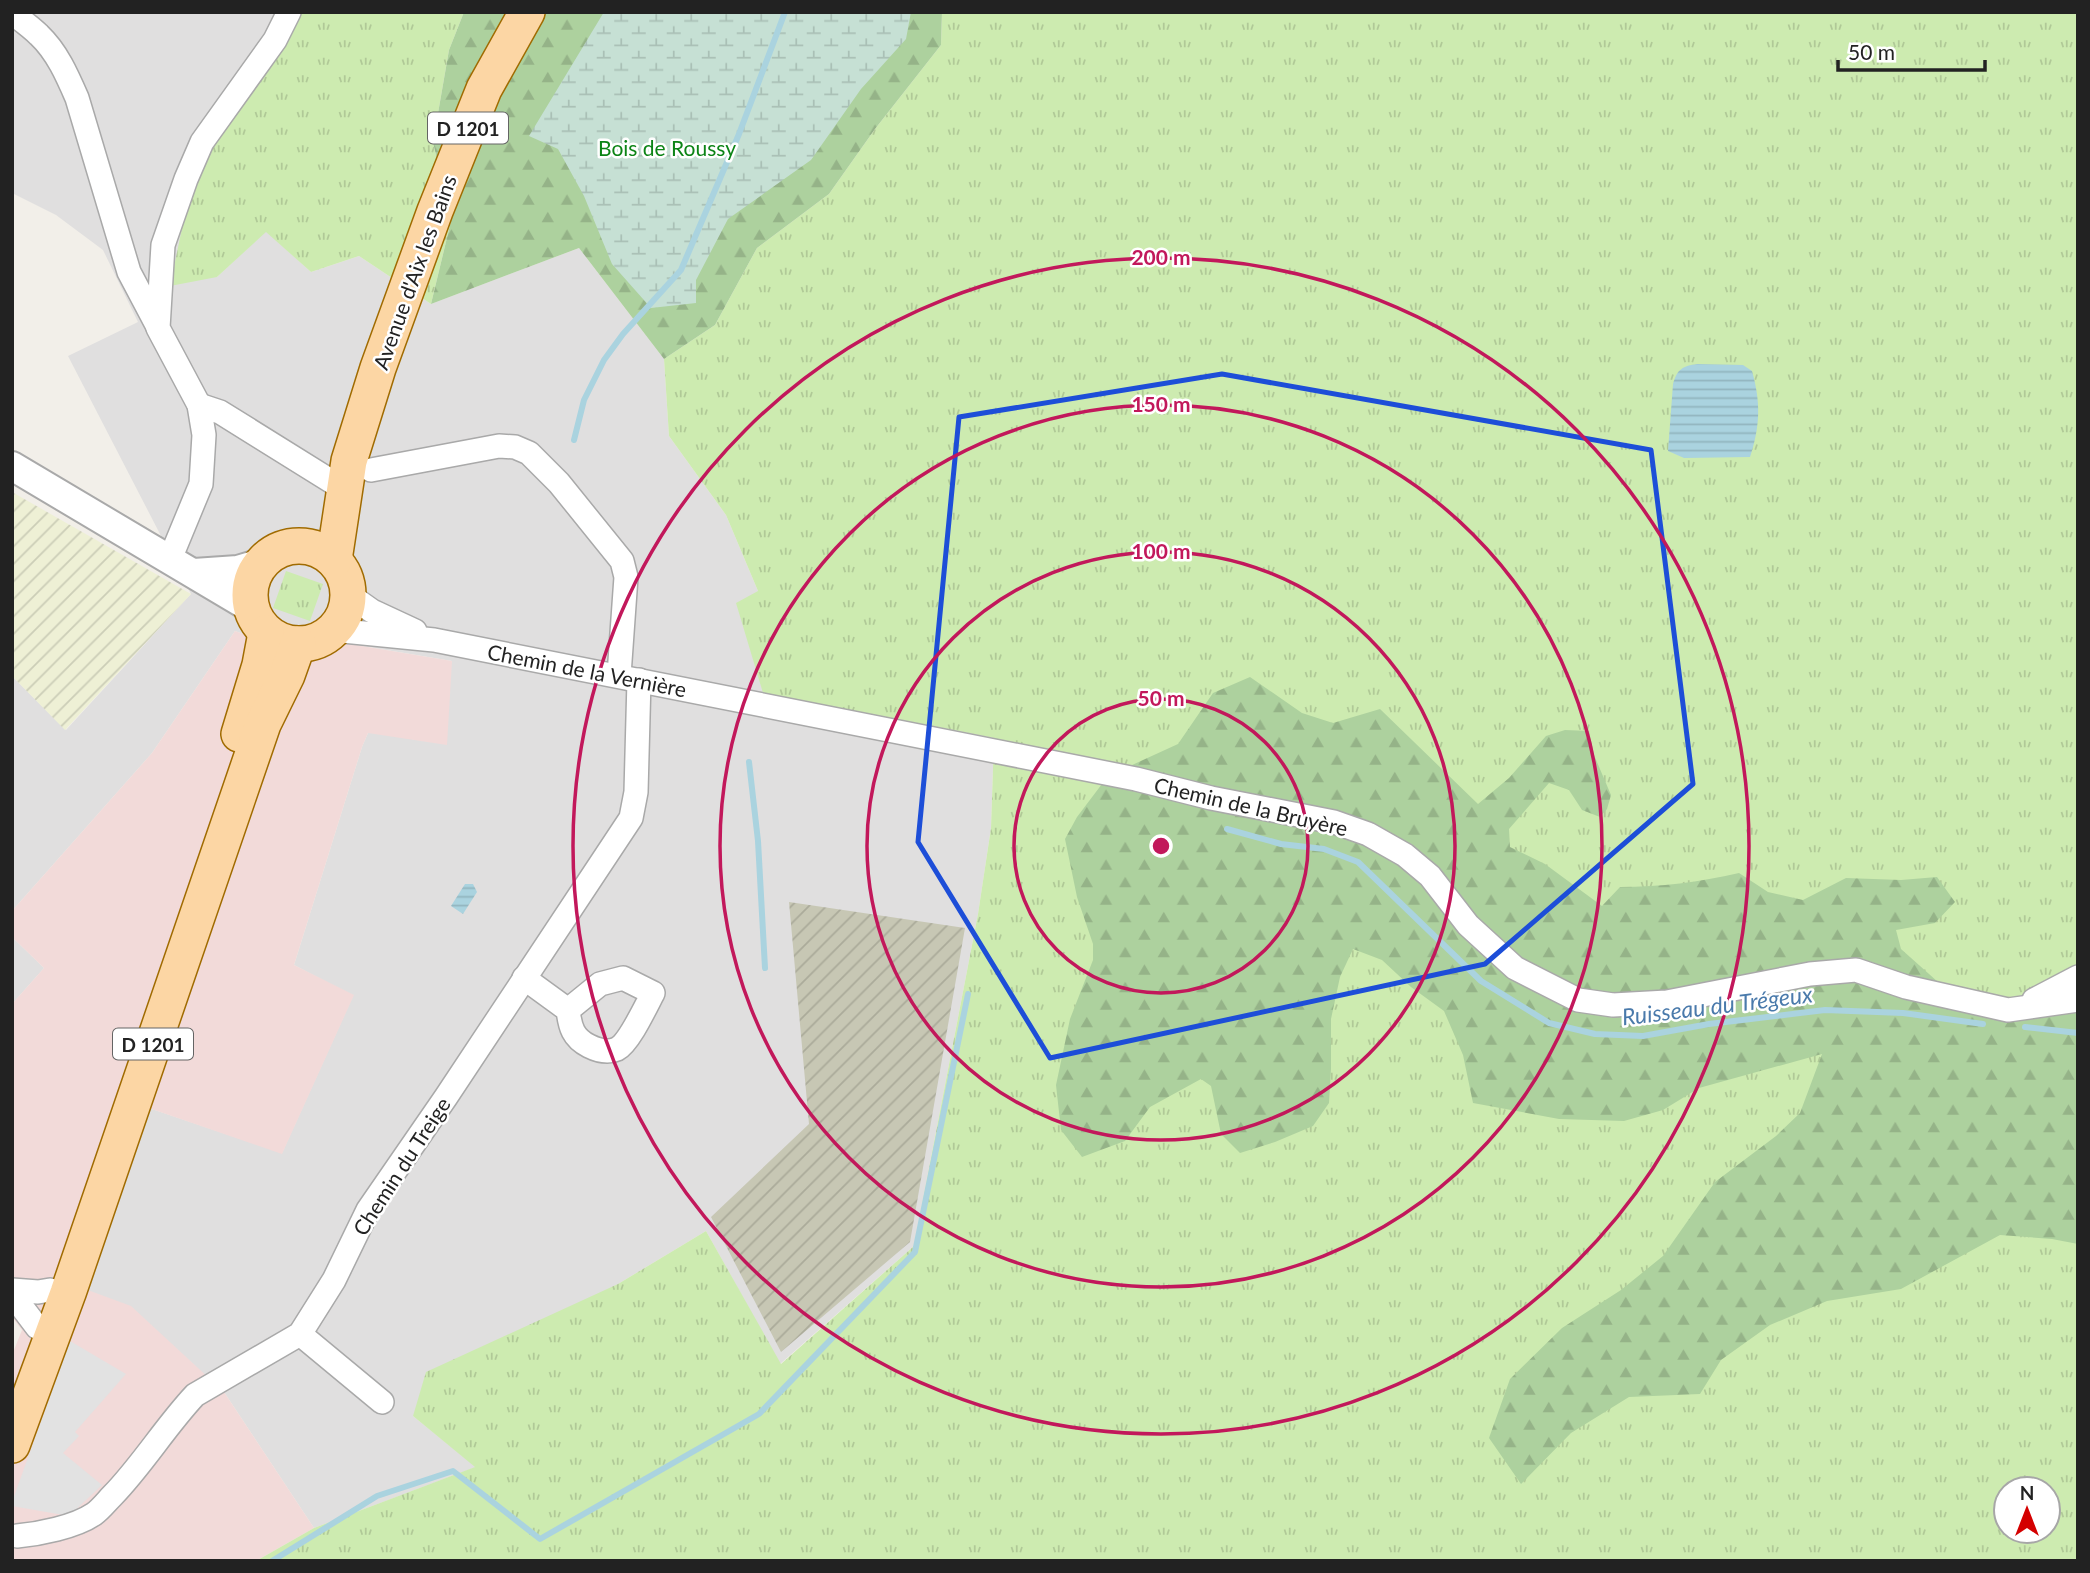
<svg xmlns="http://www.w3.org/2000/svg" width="2090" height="1573" font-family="Lato,sans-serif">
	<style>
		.residential { fill: #e0dfdf }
		.commercial { fill: #f2dad9 }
		.construction { fill: url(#construction-furrows) }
		.farmland { fill: url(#farmland-furrows) }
		.grass { fill: url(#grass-tufts); fill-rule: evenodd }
		.forest { fill: url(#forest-firs) }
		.wetland { fill: url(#wetland-marsh) }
		.parking { fill: #e2e2e2 }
		.water { fill: url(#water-rules) }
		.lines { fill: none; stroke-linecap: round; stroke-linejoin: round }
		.stream { stroke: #aad3df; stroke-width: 6 }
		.minor-casing { stroke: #a9a9a9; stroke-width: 26 }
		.tertiary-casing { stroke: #a9a9a9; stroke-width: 32 }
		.primary-casing { stroke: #a06b00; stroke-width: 38 }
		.minor { stroke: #fff; stroke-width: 23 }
		.tertiary { stroke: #fff; stroke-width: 28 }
		.primary { stroke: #fcd6a4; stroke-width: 35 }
		.marked { fill: none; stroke: #1d4ed8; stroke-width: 5; stroke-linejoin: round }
		.ring { fill: none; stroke: #c2185b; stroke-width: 3.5 }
		.labels { text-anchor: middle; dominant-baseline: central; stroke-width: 5; stroke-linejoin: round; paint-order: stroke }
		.shield { fill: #fff; stroke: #646464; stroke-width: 2 }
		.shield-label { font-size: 19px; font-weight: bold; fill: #222 }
		.park-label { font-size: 21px; fill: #0c8416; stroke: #fff }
		.street-label { font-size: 21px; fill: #222; stroke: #fff }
		.water-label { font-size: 23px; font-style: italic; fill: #4a7aab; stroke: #fff }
		.centre { fill: #c2185b; stroke: #fff; stroke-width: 3.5 }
		.ring-label { font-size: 21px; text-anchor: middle; font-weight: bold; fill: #c2185b; stroke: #fff; stroke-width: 5; stroke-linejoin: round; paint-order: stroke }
	</style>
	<defs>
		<pattern id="construction-furrows" width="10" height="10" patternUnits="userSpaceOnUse" patternTransform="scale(1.75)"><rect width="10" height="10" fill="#c7c7b4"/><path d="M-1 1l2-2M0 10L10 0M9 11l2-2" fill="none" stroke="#abab9a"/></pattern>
		<pattern id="farmland-furrows" width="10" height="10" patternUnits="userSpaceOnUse" patternTransform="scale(1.75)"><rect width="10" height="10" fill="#eef0d5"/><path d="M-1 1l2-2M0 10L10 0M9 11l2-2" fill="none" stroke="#ccceb7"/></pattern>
		<pattern id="grass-tufts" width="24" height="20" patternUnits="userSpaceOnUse" patternTransform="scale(1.75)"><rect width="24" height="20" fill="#cdebb0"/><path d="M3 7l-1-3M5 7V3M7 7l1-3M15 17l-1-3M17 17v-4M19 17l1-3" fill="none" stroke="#b0c997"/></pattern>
		<pattern id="forest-firs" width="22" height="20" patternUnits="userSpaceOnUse" patternTransform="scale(1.75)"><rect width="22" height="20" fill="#add19e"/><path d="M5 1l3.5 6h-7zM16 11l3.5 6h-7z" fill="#95b388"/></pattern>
		<pattern id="wetland-marsh" width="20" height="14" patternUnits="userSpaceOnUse" patternTransform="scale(1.75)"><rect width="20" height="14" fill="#c6e0d4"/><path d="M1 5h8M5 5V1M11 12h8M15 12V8" fill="none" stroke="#aac0b6"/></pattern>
		<pattern id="water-rules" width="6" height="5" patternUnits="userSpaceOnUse" patternTransform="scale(1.75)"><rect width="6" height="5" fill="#aad3df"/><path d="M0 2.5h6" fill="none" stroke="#92b5bf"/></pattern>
	</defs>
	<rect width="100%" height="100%" fill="#f2efe9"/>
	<g class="residential">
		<path d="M12 12H299L285 47 224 123 217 277 266 231 311 272 359 256 431 304 579 248 664 359 669 436 726 515 758 591 763 693 994 738 991 828 978 914 914 1246 780 1364 706 1231 618 1284 413 1416 476 1467 314 1528 224 1392 84 1289 143 1106 282 1153 353 996 294 965 362 747 368 733 452 661 345 643 308 657 235 631 152 753 12 911V676L66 730 191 594 68 356 138 322 103 250 56 215 12 193Z"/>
		<path d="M12 937 44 968 12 1004Z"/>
	</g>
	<path class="commercial" d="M235 631 308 657 344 643 452 661 447 745 368 733 362 747 294 965 354 995 282 1154 143 1106 85 1289 131 1306 224 1392 314 1528 256 1561H12V1355L22 1330 12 1317V1004L44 968 12 937V911L152 753Z"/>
	<path class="construction" d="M789 902 965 928 910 1242 781 1352 711 1217 809 1124Z"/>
	<path class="farmland" d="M12 492 191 594 65 730 12 676Z"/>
	<g class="grass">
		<path d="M299 12H464L449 50 433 142 451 221 431 304 359 256 311 272 266 232 217 277 170 286 186 209 224 123 285 47Z"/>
		<path d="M942 12H2078V1561H256L314 1528 475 1467 413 1416 426 1372 618 1284 706 1231 781 1364 914 1246 978 914 991 828 994 738 763 693 736 603 758 591 726 515 669 436 664 359 715 325 757 248 829 194 875 129 941 45ZM2006 1489H2048V1531H2006Z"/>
		<path d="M286 571 323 584 310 621 273 608Z"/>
	</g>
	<g class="forest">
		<path d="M464 12H942L941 45 875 129 829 194 757 248 715 325 664 359 579 248 431 304 451 221 433 142 449 50Z"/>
		<path d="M1250 677 1302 713 1333 723 1380 709 1478 804 1509 778 1546 736 1565 730 1589 731 1594 755 1611 795 1607 809 1600 817 1582 810 1569 790 1549 783 1509 829 1510 847 1545 864 1602 906 1620 887C1661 887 1699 882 1739 873L1768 892 1803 900 1846 878 1901 880 1937 877 1955 902 1935 923 1896 930 1901 949 1966 1007 2078 1006V1244L2052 1239 2000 1235 1901 1289 1827 1301 1770 1325 1721 1360 1700 1394 1629 1397 1571 1433 1521 1484 1489 1438 1510 1379 1562 1328 1621 1290 1663 1256 1715 1182 1776 1136 1800 1113 1822 1054 1699 1088 1663 1110 1624 1121 1559 1119 1473 1103 1463 1055 1444 1011 1411 987 1382 960 1353 949 1340 977 1331 1019V1069L1329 1103 1313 1126 1275 1142 1240 1153 1221 1134 1211 1086 1201 1079 1150 1107 1125 1141 1082 1157 1061 1130 1056 1085 1070 1019 1093 960V944L1077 897 1065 839 1077 817 1108 776 1178 744 1213 693Z"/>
	</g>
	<path class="wetland" d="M604 12H911L906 39 861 89 811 160 728 219 696 280V303L651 308 612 264 584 196 558 149 529 136Z"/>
	<path class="parking" d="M70 1341 126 1374 75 1432 79 1436 63 1453 102 1485 69 1516 12 1506V1502Z"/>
	<g class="water">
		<path d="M1697 364 1743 365 1752 371C1761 403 1760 426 1750 457L1684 458 1668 451 1673 384C1677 369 1683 366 1697 364Z"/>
		<path d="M465 884H473L477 892 463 914 451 906Z"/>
	</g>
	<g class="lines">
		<g class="stream">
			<path d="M574 440 584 400 604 360 623 334 681 270 739 134 785 12"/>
			<path d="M749 762 758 841 765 968"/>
			<path d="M1227 829 1281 844 1324 849 1358 862 1481 981 1549 1023 1595 1034 1643 1036 1709 1024 1825 1010 1903 1013 1983 1024"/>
			<path d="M2025 1027 2078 1033"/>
			<path d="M272 1561 377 1496 453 1471 540 1539 759 1414 915 1252 968 994"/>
		</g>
		<defs>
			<g id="minor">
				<path d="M12 13C21 20 31 27 39 35 57 52 67 75 77 98L129 272 157 325"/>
				<path d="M199 405 220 412 334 483"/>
				<path d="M371 470 499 446 515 447 529 453 559 483 622 561 626 577 619 675"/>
				<path d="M170 559 201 484 204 435 199 405 158 328 163 245 186 179 202 142 275 40 289 12"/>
				<path d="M348 594 372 611 415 631"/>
				<path d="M333 630 434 640 1136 779 1211 798 1334 822 1368 834 1405 855 1430 876 1468 925 1515 968 1578 1000 1613 1005 1667 1002 1810 974 1856 970 1906 987 2008 1010 2078 1000"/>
				<path d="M524 978 568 1010C570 1027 573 1038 589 1046 597 1050 608 1053 617 1049 629 1043 646 1006 653 993L623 978 600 984 568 1010"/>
				<path d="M2034 1000 2078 977"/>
				<path d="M12 1290 38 1292 50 1290"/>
				<path d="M12 1294 37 1327"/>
				<path d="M300 1334 382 1402"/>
				<path d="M17 1536C39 1534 75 1527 94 1514 101 1509 107 1501 113 1495 143 1464 165 1427 195 1395L300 1334 334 1280 368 1210 446 1097 631 818 636 792 639 680"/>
			</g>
			<g id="tertiary">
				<path d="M12 466 251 608"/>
				<path d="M194 573 238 570 261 563"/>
			</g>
			<g id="primary">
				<circle cx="299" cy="595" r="49"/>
				<path d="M334 560 349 461 378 368 435 211 484 89 527 12"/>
				<path d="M239 734 260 665 266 633"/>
				<path d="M12 1445 68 1293 263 724 287 675 298 644"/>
			</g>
		</defs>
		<use href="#minor" class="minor-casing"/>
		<use href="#tertiary" class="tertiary-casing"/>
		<use href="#primary" class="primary-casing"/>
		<use href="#minor" class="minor"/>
		<use href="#tertiary" class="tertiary"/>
		<use href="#primary" class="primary"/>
	</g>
	<path class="marked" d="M1222 374 1651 450 1693 784 1485 964 1050 1058 918 842 959 417Z"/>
	<g class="ring">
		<circle cx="1161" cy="846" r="147"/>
		<circle cx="1161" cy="846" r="294"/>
		<circle cx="1161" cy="846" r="441"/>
		<circle cx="1161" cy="846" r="588"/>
	</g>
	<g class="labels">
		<g class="shield">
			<rect x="428" y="112.5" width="80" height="31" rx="5"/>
			<rect x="113" y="1028.5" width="80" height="31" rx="5"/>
		</g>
		<g class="shield-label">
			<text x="468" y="128">D 1201</text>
			<text x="153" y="1044">D 1201</text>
		</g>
		<g class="park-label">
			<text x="667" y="147">Bois de Roussy</text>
		</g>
		<g class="street-label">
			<text transform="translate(414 272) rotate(-70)">Avenue d'Aix les Bains</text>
			<text transform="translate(587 670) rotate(11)">Chemin de la Vernière</text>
			<text transform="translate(1251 806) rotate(13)">Chemin de la Bruyère</text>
			<text transform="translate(401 1166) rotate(-57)">Chemin du Treige</text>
		</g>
		<g class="water-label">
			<text transform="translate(1717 1005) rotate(-7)">Ruisseau du Trégeux</text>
		</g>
	</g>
	<circle cx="1161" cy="846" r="10" class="centre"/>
	<g class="ring-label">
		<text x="1161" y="265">200 m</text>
		<text x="1161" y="412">150 m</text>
		<text x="1161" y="559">100 m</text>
		<text x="1161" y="706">50 m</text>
	</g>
	<rect width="2090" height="1573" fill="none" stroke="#222222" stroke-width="28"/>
	<g transform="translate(2027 1510)"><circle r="33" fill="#ffffff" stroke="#a7a7a7" stroke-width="2"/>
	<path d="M0-5L12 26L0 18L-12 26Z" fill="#d40000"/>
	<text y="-10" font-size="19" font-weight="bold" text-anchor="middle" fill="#222222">N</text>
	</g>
	<path d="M1838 60v10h147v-10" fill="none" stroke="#222222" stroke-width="3.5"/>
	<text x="1848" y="60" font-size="21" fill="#222222" stroke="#ffffff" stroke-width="5" paint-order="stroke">50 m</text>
</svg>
